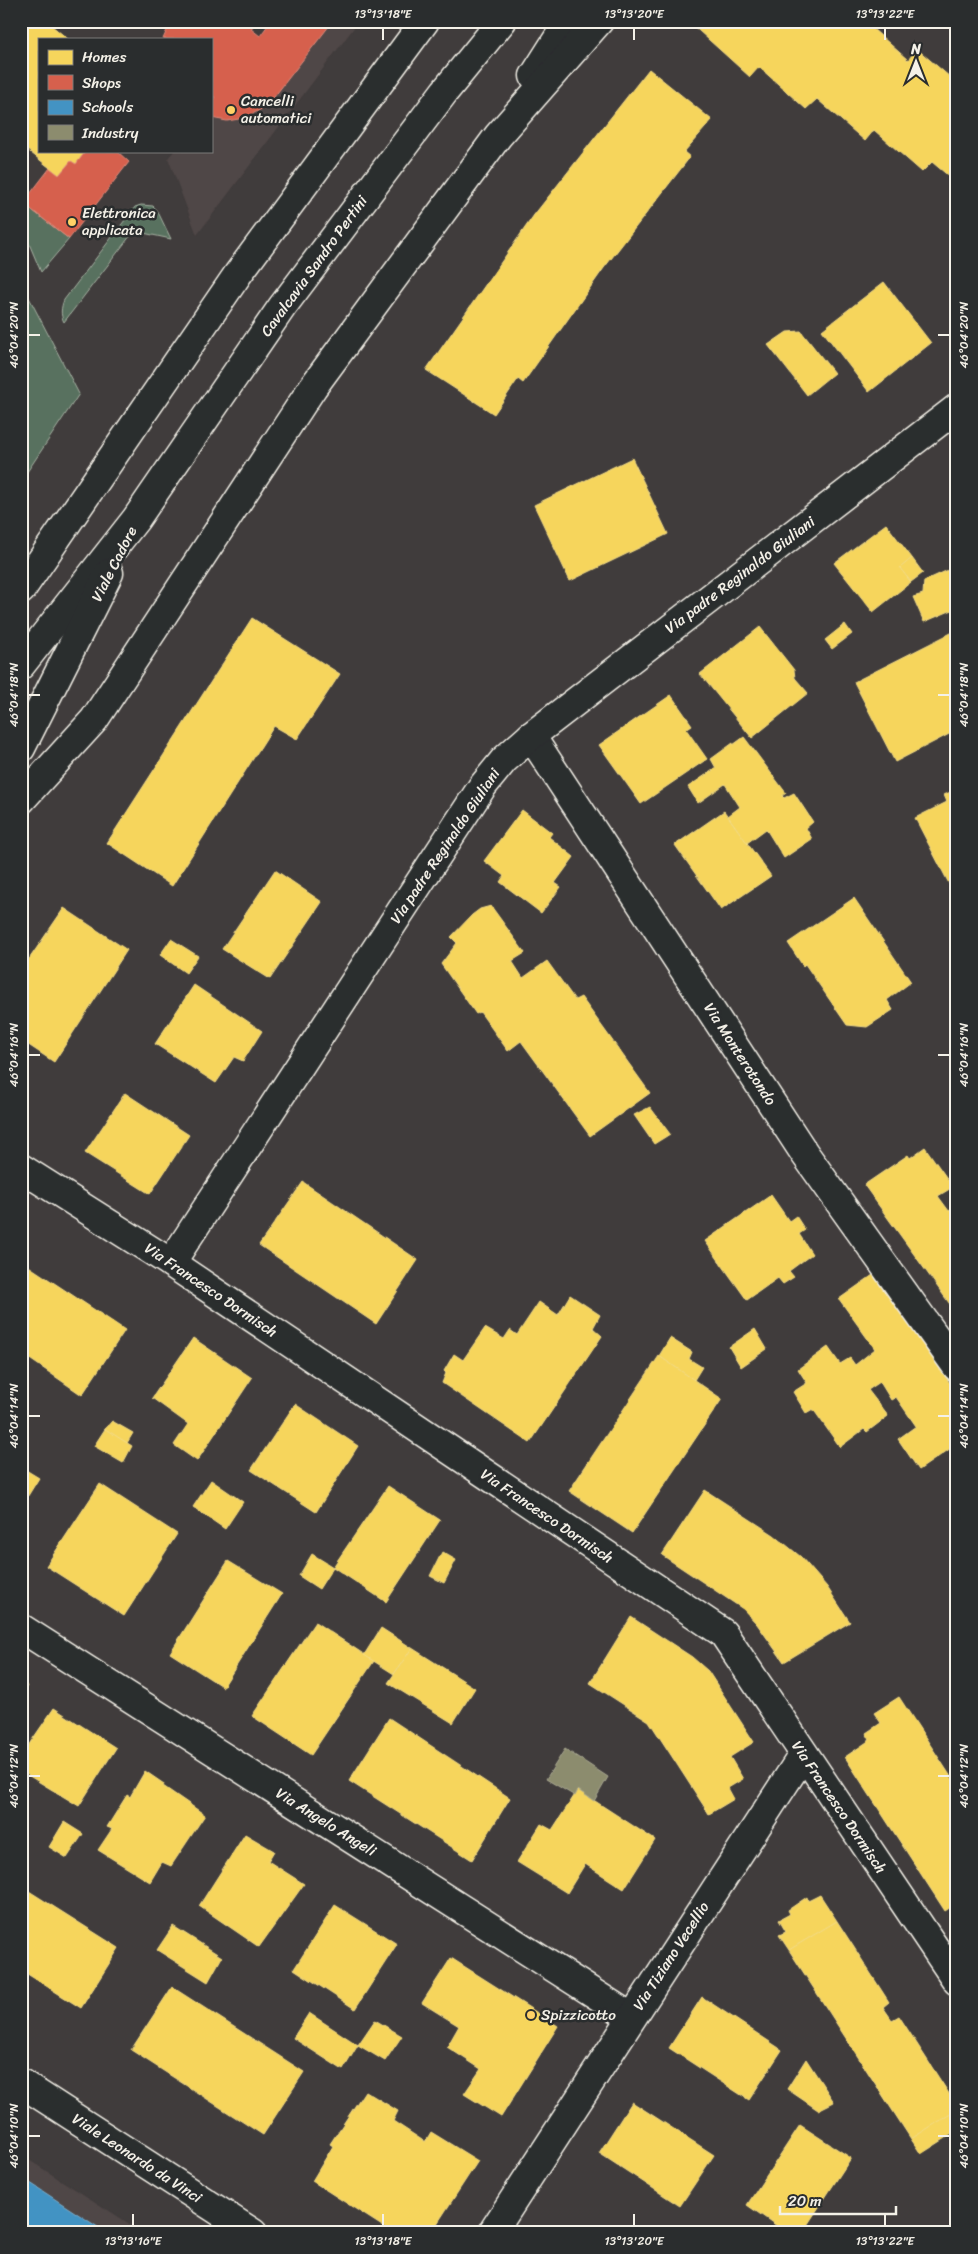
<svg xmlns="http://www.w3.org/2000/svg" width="978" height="2254" font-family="Sriracha,sans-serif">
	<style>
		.built { fill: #4f4646 }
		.green { fill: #58715e; stroke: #a6b1a3 }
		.homes { fill: #f6d55c; stroke: #f5dd86 }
		.shops { fill: #d6604d; stroke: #df8c7c }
		.schools { fill: #4393c3; stroke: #78afce }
		.industry { fill: #8c8c6e; stroke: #abaa93 }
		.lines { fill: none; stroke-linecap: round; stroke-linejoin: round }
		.minor-casing { stroke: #f4f1e8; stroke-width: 31 }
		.major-casing { stroke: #f4f1e8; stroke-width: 31 }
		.minor { stroke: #2a2d2e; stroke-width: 28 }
		.major { stroke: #2a2d2e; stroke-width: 28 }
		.ticks { fill: none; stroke: #f4f1e8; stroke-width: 2 }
		.poi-dot { fill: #ffd166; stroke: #2a2d2e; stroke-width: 2 }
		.labels { text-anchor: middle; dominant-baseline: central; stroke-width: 5; stroke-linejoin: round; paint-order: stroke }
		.poi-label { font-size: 15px; fill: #f4f1e8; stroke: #2a2d2e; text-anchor: start }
		.street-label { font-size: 15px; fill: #f4f1e8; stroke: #2a2d2e }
		.neatline { fill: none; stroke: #f4f1e8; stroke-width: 2 }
		.ticks-label { font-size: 12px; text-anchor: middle; fill: #f4f1e8 }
	</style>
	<rect width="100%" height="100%" fill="#403c3c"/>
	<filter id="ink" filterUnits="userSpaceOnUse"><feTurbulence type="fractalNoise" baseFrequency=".02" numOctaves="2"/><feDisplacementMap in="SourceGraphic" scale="10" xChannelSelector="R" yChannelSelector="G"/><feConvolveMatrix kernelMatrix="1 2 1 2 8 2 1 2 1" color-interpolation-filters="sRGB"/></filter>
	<g filter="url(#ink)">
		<g class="built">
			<path d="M271 21H359L197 235 168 158 174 151H211V102Z"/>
			<path d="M21 2155 122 2219 143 2233H21Z"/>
		</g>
		<g class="green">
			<path d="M23 203 69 239 41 272 25 234Z"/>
			<path d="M141 205 153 206 157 210 171 239 134 231 64 322C60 315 61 307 64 300L135 207Z"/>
			<path d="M21 282 79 394 21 481Z"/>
		</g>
		<g class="homes">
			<path d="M21 21H46L68 39H39V151H86L76 164 71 161 59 175 21 145Z"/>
			<path d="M688 21H843L850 28 856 21H864L908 60 917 49 957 83V183L932 162 922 172 874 130 865 141 817 99 806 109 759 67 750 77Z"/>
			<path d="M649 69 712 120 684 152 690 157 604 268 523 383 518 379 494 414 426 370 534 215Z"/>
			<path d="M884 282 931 343 869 392 822 330Z"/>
			<path d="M801 331 834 373 807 395 768 345 787 332Z"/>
			<path d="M632 458 668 534 570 581 534 505Z"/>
			<path d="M886 524 912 558 900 568 911 582 873 612 834 563Z"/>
			<path d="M912 558 923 573 911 582 900 568Z"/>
			<path d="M957 566V608L924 622 913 597 923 594 924 581Z"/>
			<path d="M252 618 340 674 297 739 274 726 172 886 107 843Z"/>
			<path d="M845 624 852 634 832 649 825 640Z"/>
			<path d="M760 627 794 670 795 678 808 693 752 738 700 674Z"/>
			<path d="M957 630V730L895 762 854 682Z"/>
			<path d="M671 695 692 725 686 729 707 759 641 804 599 745Z"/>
			<path d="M744 737 786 793 782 796 784 798 794 793 813 822 806 828 812 839 784 858 766 829 747 843 728 816 740 807 725 784 698 803 688 787 716 768 711 759 733 743V745Z"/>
			<path d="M957 789V899L915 818 947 802 944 795Z"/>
			<path d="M522 810 552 833 549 837 574 857 555 883 561 887 541 913 500 882 504 876 484 861Z"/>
			<path d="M724 811 771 876 721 910 675 845Z"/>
			<path d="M275 870 322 902 270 979 222 949Z"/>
			<path d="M854 898 911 982 887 1000 893 1010 867 1027 847 1025 805 964 803 966 788 943Z"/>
			<path d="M491 906 525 953 512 961 523 978 547 961 575 1000 581 997 650 1093 590 1136 521 1041 508 1051 480 1012 476 1014 441 964 457 943 451 937 472 915 480 909Z"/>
			<path d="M64 908 127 950 54 1062 21 1040V971Z"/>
			<path d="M171 939 198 956 186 973 160 955Z"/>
			<path d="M194 985 262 1031 243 1061 234 1057 216 1083 155 1044Z"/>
			<path d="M125 1093 189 1135 150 1194 85 1153Z"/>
			<path d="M650 1107 670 1134 654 1144 634 1115Z"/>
			<path d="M925 1147 953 1187 938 1196 949 1211 957 1206V1304L952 1307 864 1185 908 1155 910 1158Z"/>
			<path d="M303 1182 418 1260 376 1324 259 1245Z"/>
			<path d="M771 1195 789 1221 796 1216 805 1230 799 1234 812 1254 789 1271 794 1277 783 1284 778 1278 747 1300 705 1241Z"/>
			<path d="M21 1261 125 1330 82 1395 21 1353Z"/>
			<path d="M873 1275 957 1393V1444L919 1470 898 1439 916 1426 896 1397 891 1400 880 1382 868 1390 888 1416 867 1432 864 1429 840 1447 813 1409 806 1413 793 1392 807 1383 798 1369 828 1347 840 1364 850 1358 855 1365 875 1349 839 1299Z"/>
			<path d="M570 1295 600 1315 593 1328 602 1336 530 1443 442 1383 446 1373 444 1371 454 1354 463 1360 485 1328 504 1339 510 1330 517 1335 539 1302 558 1315Z"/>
			<path d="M755 1329 767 1349 741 1367 729 1347Z"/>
			<path d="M193 1338 252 1378 197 1461 174 1445 188 1424 152 1398Z"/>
			<path d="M670 1338 692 1352 689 1359 702 1367 694 1380 659 1356Z"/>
			<path d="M659 1356 722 1399 632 1533 569 1491Z"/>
			<path d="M295 1404 358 1446 316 1512 251 1470Z"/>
			<path d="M112 1421 133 1433 127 1443 105 1429Z"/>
			<path d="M105 1429 132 1446 123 1463 94 1446Z"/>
			<path d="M21 1467 39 1478 21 1507Z"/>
			<path d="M211 1480 243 1502 225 1529 193 1507Z"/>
			<path d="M100 1484 177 1534 124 1616 46 1566Z"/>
			<path d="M388 1486 440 1520 386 1602 333 1567Z"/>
			<path d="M705 1490 774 1535 801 1557 827 1587 850 1622 784 1662 757 1624 743 1609 662 1555Z"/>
			<path d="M442 1552 456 1560 444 1583 430 1576Z"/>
			<path d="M312 1554 333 1567 319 1589 299 1576Z"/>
			<path d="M228 1561 282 1594 223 1687 170 1653Z"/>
			<path d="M631 1617 692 1657 708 1671 754 1742 730 1757 743 1779 728 1788 734 1799 709 1814 649 1721 590 1683Z"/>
			<path d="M315 1622 374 1661 311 1755 252 1716Z"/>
			<path d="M381 1628 412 1648 394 1674 364 1655Z"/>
			<path d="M412 1648 475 1688 453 1723 388 1683Z"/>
			<path d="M21 1682 27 1686 21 1696Z"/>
			<path d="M899 1697 957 1786V1903L945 1911 845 1757 870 1740 866 1733 881 1723 874 1713Z"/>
			<path d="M54 1708 116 1748 79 1806 21 1771V1756Z"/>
			<path d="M389 1718 510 1798 472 1860 349 1781Z"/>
			<path d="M145 1771 164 1784 163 1786 205 1815 171 1866 162 1862 150 1882 98 1850 112 1829 107 1827 127 1795 130 1797Z"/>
			<path d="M578 1790 655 1840 624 1889 585 1864 567 1893 517 1862 541 1824 552 1830Z"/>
			<path d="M64 1822 83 1834 67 1858 49 1847Z"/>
			<path d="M245 1834 274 1851 268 1861 304 1884 259 1947 199 1906Z"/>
			<path d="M21 1886 119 1948 81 2008 21 1970Z"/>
			<path d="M820 1895 837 1921 789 1950 779 1935 786 1932 779 1920 790 1914 788 1910 807 1897 808 1901Z"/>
			<path d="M335 1905 397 1944 355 2009 294 1969Z"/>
			<path d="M837 1921 889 2002 883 2007 892 2020 899 2016 957 2106V2110L911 2139 789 1950Z"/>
			<path d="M173 1926 222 1957 208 1982 157 1950Z"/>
			<path d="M451 1958 558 2026 501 2117 464 2094 481 2069 447 2047 459 2026 422 2003Z"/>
			<path d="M172 1987 304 2072 263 2135 131 2050Z"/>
			<path d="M702 1997 782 2050 749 2100 669 2048Z"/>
			<path d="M309 2013 358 2045 343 2070 293 2038Z"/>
			<path d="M375 2020 402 2036 385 2061 358 2045Z"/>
			<path d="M806 2059 834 2102 818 2110 787 2089Z"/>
			<path d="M365 2091 398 2111 393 2121 425 2142 431 2132 478 2161 431 2233H393L312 2181 333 2146 330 2144Z"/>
			<path d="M632 2102 714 2155 680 2206 599 2153Z"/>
			<path d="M957 2110V2131L921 2154 911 2139Z"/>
			<path d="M800 2125 851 2158 802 2233H787L747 2205Z"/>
		</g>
		<g class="shops">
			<path d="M171 21H256L251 29 260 36 271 21H333L267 106 245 118 227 121 211 118V102L215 97 211 95V39H163Z"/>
			<path d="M86 151H117L129 162 69 239 23 203 50 168 59 175 71 161 76 164Z"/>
		</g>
		<path class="schools" d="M21 2177 107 2233H21Z"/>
		<path class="industry" d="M565 1749 608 1777 594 1801 578 1790 575 1796 546 1779Z"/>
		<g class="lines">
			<defs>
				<g id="minor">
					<path d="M531 736 805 1154 957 1367"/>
					<path d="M21 1168 171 1263 723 1633 957 1981"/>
					<path d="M171 1263 482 787 504 760 531 736 957 408"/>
					<path d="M21 1628 631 2017"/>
					<path d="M492 2233 803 1755"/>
				</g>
				<g id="major">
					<path d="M534 76 569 21"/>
					<path d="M21 590 238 274 425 21"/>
					<path d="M21 665 136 519 282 307 445 91 502 21"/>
					<path d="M21 748 109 573"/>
					<path d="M21 800 94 720 313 387 498 136 599 21"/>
					<path d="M21 2083 253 2233"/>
				</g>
			</defs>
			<use href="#minor" class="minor-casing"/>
			<use href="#major" class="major-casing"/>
			<use href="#minor" class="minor"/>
			<use href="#major" class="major"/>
		</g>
	</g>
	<path class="ticks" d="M383 28V40M634 28V40M885 28V40M28 335H40M938 335H950M28 695H40M938 695H950M28 1055H40M938 1055H950M28 1416H40M938 1416H950M28 1776H40M938 1776H950M28 2136H40M938 2136H950M133 2214V2226M383 2214V2226M634 2214V2226M885 2214V2226"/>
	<g class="poi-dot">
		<circle cx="231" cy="110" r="5"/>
		<circle cx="72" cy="222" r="5"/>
		<circle cx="531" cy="2015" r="5"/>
	</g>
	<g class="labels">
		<g class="poi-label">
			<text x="241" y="101">Cancelli<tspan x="241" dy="17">automatici</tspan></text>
			<text x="82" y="213">Elettronica<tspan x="82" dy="17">applicata</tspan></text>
			<text x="541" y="2015">Spizzicotto</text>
		</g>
		<g class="street-label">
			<text transform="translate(314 266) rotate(-54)">Cavalcavia Sandro Pertini</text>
			<text transform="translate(114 564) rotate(-63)">Viale Cadore</text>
			<text transform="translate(740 575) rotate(-37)">Via padre Reginaldo Giuliani</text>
			<text transform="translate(445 846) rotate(-56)">Via padre Reginaldo Giuliani</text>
			<text transform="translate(740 1054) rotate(57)">Via Monterotondo</text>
			<text transform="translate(211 1290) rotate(34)">Via Francesco Dormisch</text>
			<text transform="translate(547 1516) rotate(34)">Via Francesco Dormisch</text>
			<text transform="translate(839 1807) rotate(56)">Via Francesco Dormisch</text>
			<text transform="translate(326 1822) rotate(32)">Via Angelo Angeli</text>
			<text transform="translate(671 1956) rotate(-57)">Via Tiziano Vecellio</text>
			<text transform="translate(137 2158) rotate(33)">Viale Leonardo da Vinci</text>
		</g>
	</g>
	<rect width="978" height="2254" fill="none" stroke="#2a2d2e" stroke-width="55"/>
	<rect x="38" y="38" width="175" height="115" fill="#2a2d2e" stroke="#7b7b78"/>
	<rect x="48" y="50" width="25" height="15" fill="#f6d55c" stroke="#7b7b78"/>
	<text x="82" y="62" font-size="15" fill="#f4f1e8">Homes</text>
	<rect x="48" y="75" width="25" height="15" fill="#d6604d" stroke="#7b7b78"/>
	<text x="82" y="88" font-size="15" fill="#f4f1e8">Shops</text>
	<rect x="48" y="100" width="25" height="15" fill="#4393c3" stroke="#7b7b78"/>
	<text x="82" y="112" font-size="15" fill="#f4f1e8">Schools</text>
	<rect x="48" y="125" width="25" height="15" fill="#8c8c6e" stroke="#7b7b78"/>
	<text x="82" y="138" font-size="15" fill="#f4f1e8">Industry</text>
	<g transform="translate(916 62)" stroke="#2a2d2e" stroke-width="4" paint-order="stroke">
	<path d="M0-4L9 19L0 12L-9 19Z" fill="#f4f1e8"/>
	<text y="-8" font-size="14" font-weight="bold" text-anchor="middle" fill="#f4f1e8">N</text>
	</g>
	<path d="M780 2206v8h116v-8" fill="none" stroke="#f4f1e8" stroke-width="2.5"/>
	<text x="788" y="2206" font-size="15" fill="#f4f1e8" stroke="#2a2d2e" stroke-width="4" paint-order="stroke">20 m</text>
	<rect x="28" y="28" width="922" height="2198" class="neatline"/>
	<g class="ticks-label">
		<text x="383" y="18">13°13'18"E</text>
		<text x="634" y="18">13°13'20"E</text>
		<text x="885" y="18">13°13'22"E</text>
		<text transform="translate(14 335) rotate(-90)" y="4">46°04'20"N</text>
		<text transform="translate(964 335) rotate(-90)" y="4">46°04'20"N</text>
		<text transform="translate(14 695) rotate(-90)" y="4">46°04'18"N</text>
		<text transform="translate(964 695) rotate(-90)" y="4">46°04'18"N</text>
		<text transform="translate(14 1055) rotate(-90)" y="4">46°04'16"N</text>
		<text transform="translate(964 1055) rotate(-90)" y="4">46°04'16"N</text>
		<text transform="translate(14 1416) rotate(-90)" y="4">46°04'14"N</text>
		<text transform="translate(964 1416) rotate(-90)" y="4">46°04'14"N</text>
		<text transform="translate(14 1776) rotate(-90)" y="4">46°04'12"N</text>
		<text transform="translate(964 1776) rotate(-90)" y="4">46°04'12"N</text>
		<text transform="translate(14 2136) rotate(-90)" y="4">46°04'10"N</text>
		<text transform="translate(964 2136) rotate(-90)" y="4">46°04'10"N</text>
		<text x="133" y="2245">13°13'16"E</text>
		<text x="383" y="2245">13°13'18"E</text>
		<text x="634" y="2245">13°13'20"E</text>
		<text x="885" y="2245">13°13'22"E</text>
	</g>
</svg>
